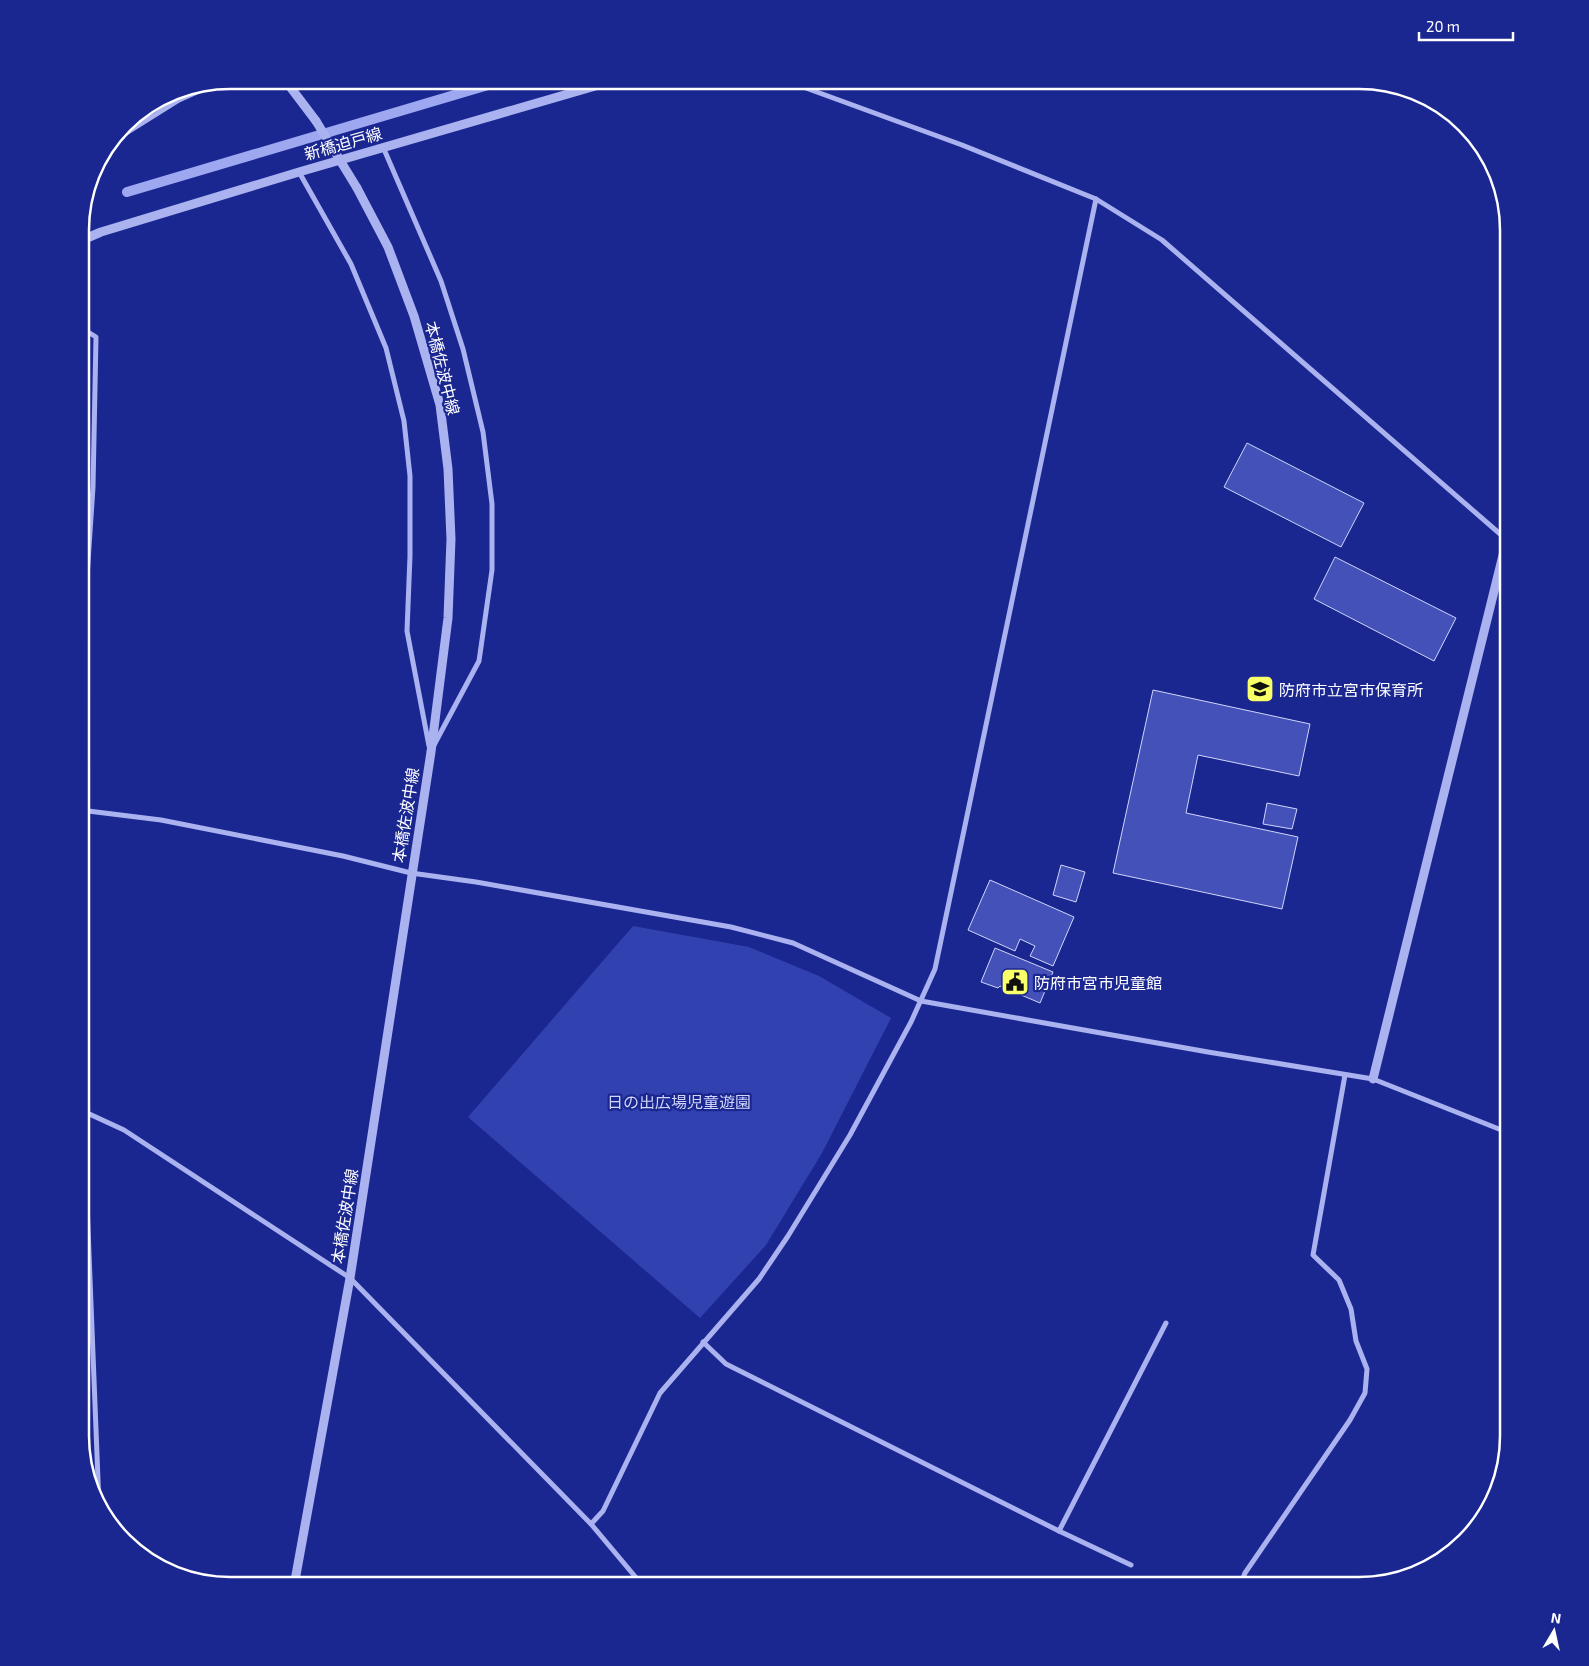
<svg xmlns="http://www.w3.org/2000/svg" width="1589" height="1666" font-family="'Exo 2','Noto Sans JP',sans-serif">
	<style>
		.green { fill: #3241b0 }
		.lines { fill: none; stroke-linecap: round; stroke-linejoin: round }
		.stream { stroke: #9da8f1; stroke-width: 10 }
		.building { fill: #4451b9; stroke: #d0d5fa }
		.minor { stroke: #aab2ef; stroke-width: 5 }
		.tertiary { stroke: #aab2ef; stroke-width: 9 }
		.tertiary-bridge { stroke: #aab2ef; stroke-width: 9 }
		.labels { text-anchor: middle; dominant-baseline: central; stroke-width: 4.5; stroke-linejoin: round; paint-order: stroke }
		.street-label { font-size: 16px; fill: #fff; stroke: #1b2791 }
		.poi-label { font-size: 16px; fill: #fff; stroke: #1b2791; text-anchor: start }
		.park-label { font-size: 16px; fill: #d0d5fa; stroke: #1b2791 }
		.rim { fill: none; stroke: #fff; stroke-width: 2.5 }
	</style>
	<rect width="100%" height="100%" fill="#1b2791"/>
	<path class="green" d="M633 926 749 947 819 976 891 1018 822 1153 766 1245 700 1318 468 1117Z"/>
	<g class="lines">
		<path class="stream" d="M127 192 505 80"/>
	</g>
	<g class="building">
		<path d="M1247 443 1364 503 1341 547 1224 487Z"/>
		<path d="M1335 557 1456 618 1434 661 1314 599Z"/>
		<path d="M1153 690 1310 724 1299 776 1198 755 1186 813 1298 837 1282 909 1113 873Z"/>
		<path d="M1267 803 1297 809 1292 829 1263 824Z"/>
		<path d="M1061 865 1085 872 1076 902 1053 895Z"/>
		<path d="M990 880 1074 917 1053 966 1030 956 1035 946 1020 939 1015 951 968 930Z"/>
		<path d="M995 948 1053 972 1040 1003 1000 986 998 988 981 982Z"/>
	</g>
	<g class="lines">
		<g class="minor">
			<path d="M784 80 962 145 1096 199 1162 240 1507 540"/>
			<path d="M158 100H178"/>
			<path d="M112 142 179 100 217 83"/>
			<path d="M383 147 441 281 463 349 483 432 492 504V570L479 661 434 745"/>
			<path d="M299 172 351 264 386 348 404 421 410 476V556L407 631 429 746"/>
			<path d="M80 810 161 820 343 856 411 873 476 882 731 927 793 943 921 1001 1208 1052 1373 1079 1509 1133"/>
			<path d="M80 906 85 761 82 652 93 487 96 337 80 327"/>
			<path d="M80 1027 99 1505"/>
			<path d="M85 1112 124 1130 350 1278 591 1524 643 1586"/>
			<path d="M703 1342 726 1364 1059 1531 1131 1565"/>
			<path d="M591 1524 603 1511 660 1393 759 1279 788 1236 850 1135 911 1022 935 969 1096 199"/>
			<path d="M1059 1531 1166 1323"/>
			<path d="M1240 1586 1245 1573 1350 1420 1365 1393 1367 1369 1356 1341 1351 1309 1339 1280 1313 1255 1345 1075"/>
		</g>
		<g class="tertiary">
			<path d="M285 80 316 121"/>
			<path d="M80 241 101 232 299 172 616 80"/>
			<path d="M1373 1079 1509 531"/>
			<path d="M294 1586 350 1278 431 752 448 618 451 539 448 469 440 405 414 316 388 247 357 188"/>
		</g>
		<path class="tertiary-bridge" d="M316 121 357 188"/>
	</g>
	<defs>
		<symbol id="school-square" viewBox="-11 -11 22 22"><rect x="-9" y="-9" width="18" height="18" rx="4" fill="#f8ff68" stroke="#1b2791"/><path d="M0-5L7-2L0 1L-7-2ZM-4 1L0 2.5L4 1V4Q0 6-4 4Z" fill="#111"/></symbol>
		<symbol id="civic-square" viewBox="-11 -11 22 22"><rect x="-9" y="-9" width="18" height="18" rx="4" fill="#f8ff68" stroke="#1b2791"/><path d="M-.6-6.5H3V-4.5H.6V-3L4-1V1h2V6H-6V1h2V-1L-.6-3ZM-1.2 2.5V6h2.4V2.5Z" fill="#111"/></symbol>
	</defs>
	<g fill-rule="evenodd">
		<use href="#school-square" x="1244" y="673" width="32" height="32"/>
		<use href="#civic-square" x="999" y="966" width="32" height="32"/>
	</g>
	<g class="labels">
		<g class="street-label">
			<text transform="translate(343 143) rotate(-16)">新橋迫戸線</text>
			<text transform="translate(443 368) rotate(76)">本橋佐波中線</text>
			<text transform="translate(405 815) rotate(-81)">本橋佐波中線</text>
			<text transform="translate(344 1216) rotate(-81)">本橋佐波中線</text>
		</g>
		<g class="poi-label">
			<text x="1279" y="689">防府市立宮市保育所</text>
			<text x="1034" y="982">防府市宮市児童館</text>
		</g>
		<g class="park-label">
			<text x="679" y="1101">日の出広場児童遊園</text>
		</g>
	</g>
	<path d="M0 0H1589V1666H0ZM230 89H1359A141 141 0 0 1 1500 230V1436A141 141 0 0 1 1359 1577H230A141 141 0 0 1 89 1436V230A141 141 0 0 1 230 89Z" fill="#1b2791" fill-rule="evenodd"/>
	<path class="rim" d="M230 89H1359A141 141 0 0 1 1500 230V1436A141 141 0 0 1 1359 1577H230A141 141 0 0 1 89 1436V230A141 141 0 0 1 230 89Z"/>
	<g transform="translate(1554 1631) rotate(9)" stroke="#1b2791" stroke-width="4" paint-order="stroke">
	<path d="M0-4L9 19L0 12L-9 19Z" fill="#ffffff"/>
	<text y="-8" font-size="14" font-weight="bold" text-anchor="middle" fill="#ffffff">N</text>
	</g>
	<path d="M1419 32v8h94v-8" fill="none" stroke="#ffffff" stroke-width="2.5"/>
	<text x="1426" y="32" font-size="15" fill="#ffffff" stroke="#1b2791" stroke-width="4" paint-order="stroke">20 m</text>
</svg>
